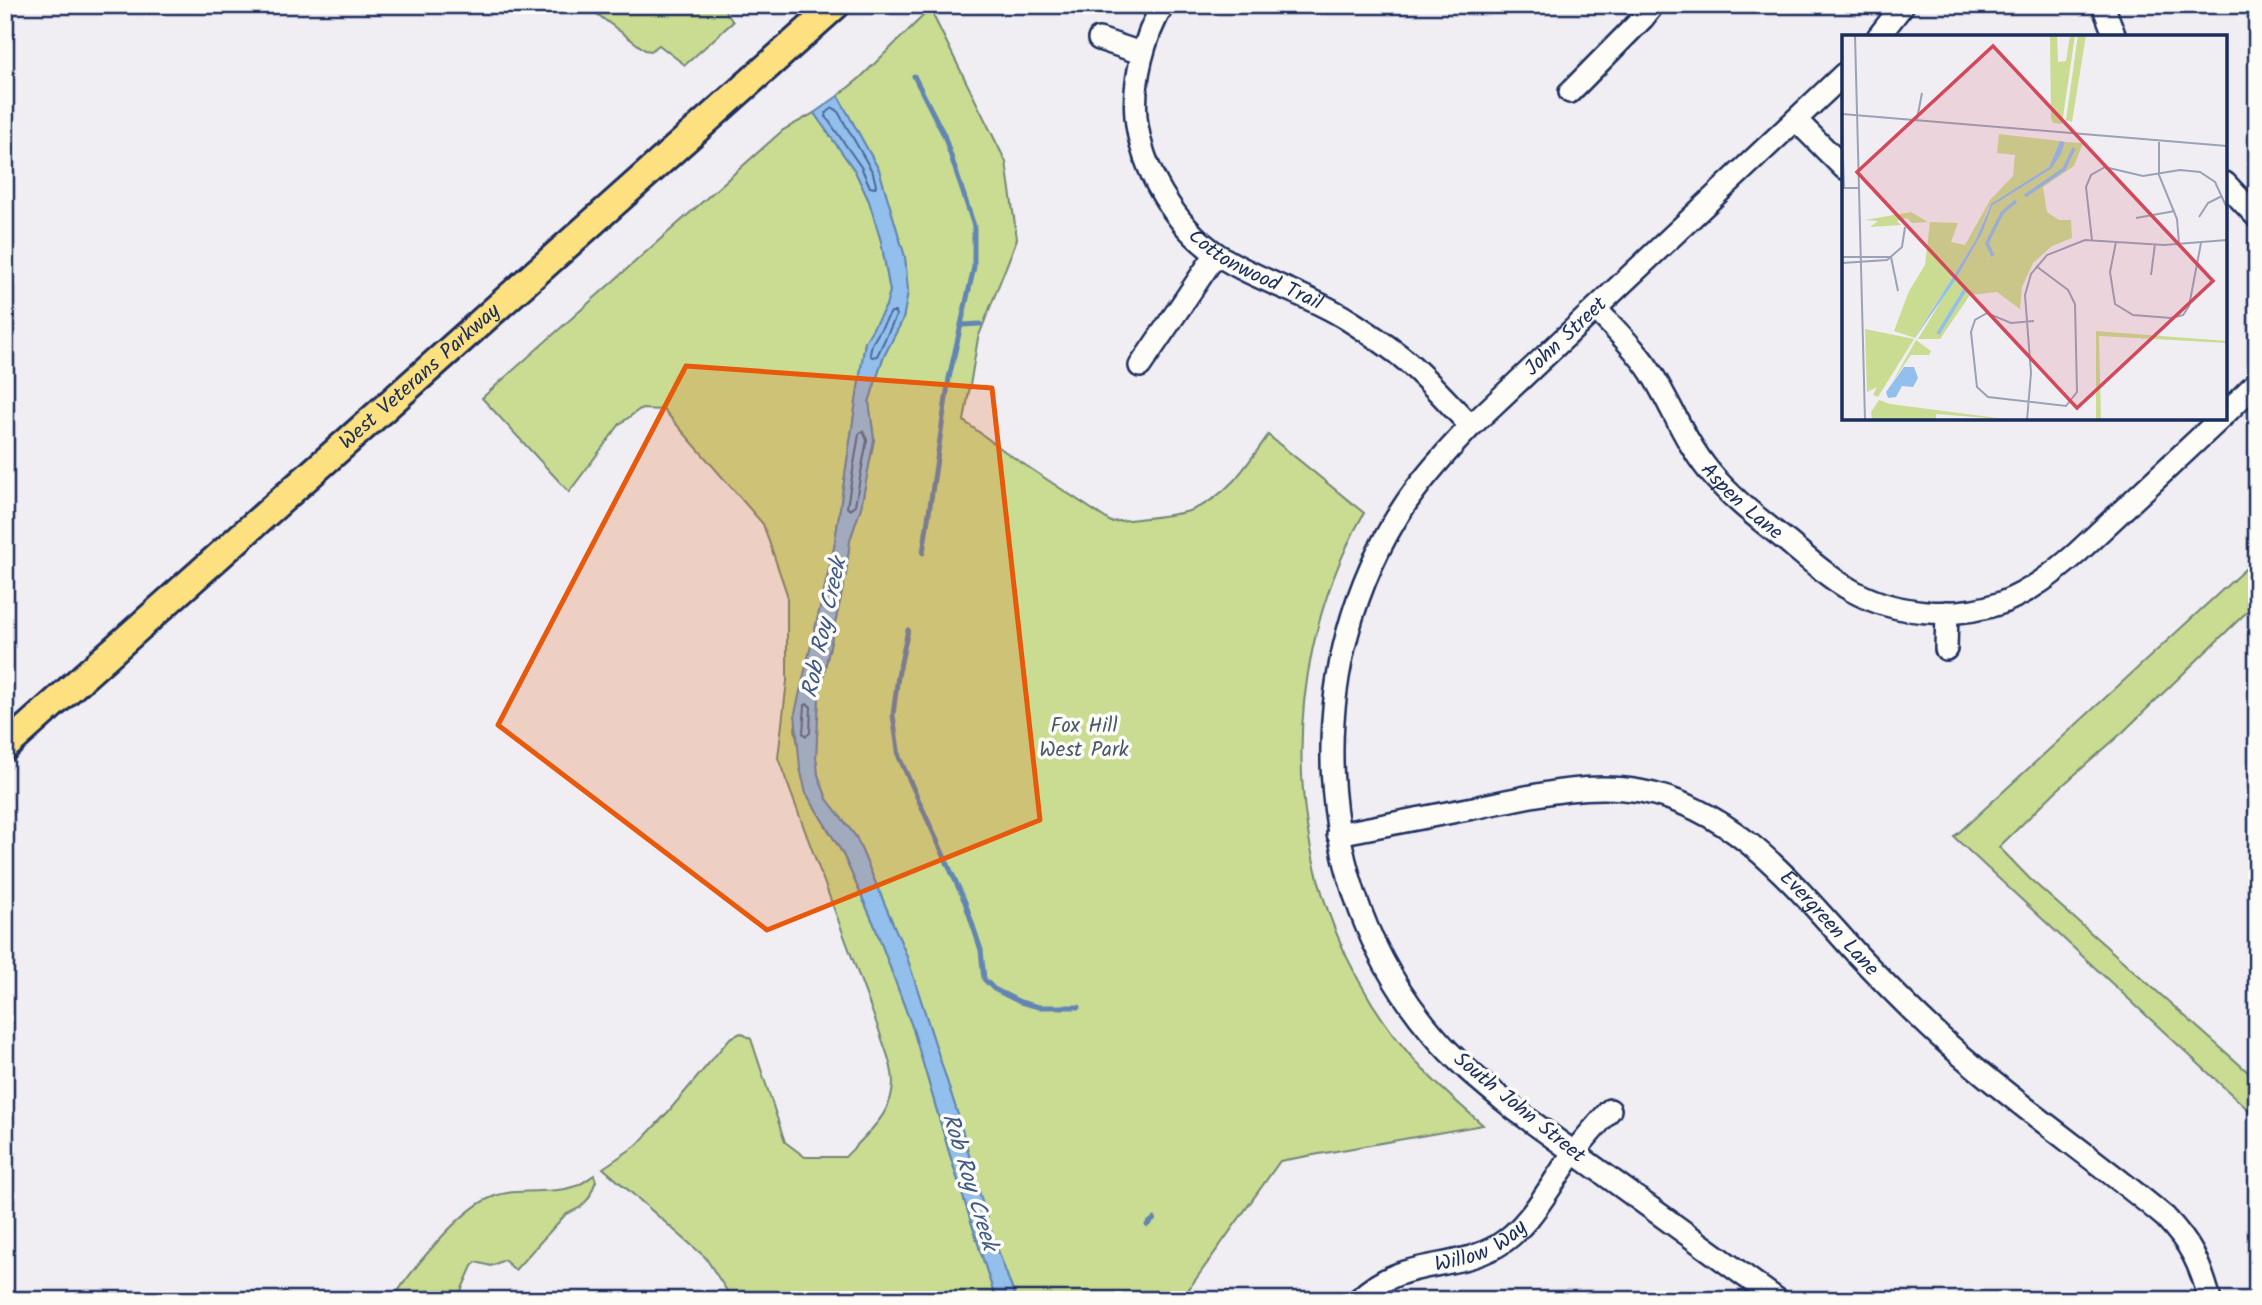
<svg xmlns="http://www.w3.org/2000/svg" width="2262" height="1305" font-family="Kalam,sans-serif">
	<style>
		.green { fill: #c9dc91; stroke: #728678; stroke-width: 2 }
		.water { fill: #92bfec; stroke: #6285b3; stroke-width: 2 }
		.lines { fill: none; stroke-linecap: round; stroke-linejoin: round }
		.shore { stroke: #4b6997; stroke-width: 2 }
		.stream { stroke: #6285b3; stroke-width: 5 }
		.minor-casing { stroke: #1b2f5e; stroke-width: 26 }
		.major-casing { stroke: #1b2f5e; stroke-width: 32 }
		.minor { stroke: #fdfcf7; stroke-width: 21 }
		.major { stroke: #fde080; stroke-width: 26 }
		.marked { fill: #e8590c; fill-opacity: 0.2; stroke: #e8590c; stroke-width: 5; stroke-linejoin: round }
		.labels { text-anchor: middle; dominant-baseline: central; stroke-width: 7; stroke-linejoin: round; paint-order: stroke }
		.street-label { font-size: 21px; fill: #1b2f5e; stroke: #fdfcf7 }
		.park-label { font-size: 21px; fill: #465a6b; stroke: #fdfcf7 }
		.water-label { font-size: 23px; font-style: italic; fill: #3f5a89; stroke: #fdfcf7 }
		.inset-river { fill: none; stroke: #92bfec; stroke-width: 3.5 }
		.inset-road { fill: none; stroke: #9ba1b7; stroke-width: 2 }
		.view { fill: #d1495b; fill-opacity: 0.15; stroke: #d1495b; stroke-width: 3.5 }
		.inset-edge { fill: none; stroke: #1b2f5e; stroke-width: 3.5 }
	</style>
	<rect width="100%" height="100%" fill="#f0edf3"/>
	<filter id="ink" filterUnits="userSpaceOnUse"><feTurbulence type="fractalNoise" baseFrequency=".0143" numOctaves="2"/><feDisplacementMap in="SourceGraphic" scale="14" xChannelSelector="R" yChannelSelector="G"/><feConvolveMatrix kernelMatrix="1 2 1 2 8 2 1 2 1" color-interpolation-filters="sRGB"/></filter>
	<g filter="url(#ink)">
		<g class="green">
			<path d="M585 5H721L733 22 685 65 659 45 651 51 645 50Z"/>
			<path d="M930 9 1006 162 1017 239 978 338 964 421 1007 453 1111 522C1132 519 1173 517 1192 510 1227 497 1247 465 1268 435L1364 513C1268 683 1282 904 1410 1055 1432 1081 1457 1102 1483 1125L1280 1161 1181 1300H1016L987 1220 957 1112 906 954 856 837 827 799 818 775 816 757 819 695 846 574 850 540 861 507 874 439 869 402 883 358 903 319 908 292 905 257 879 170 838 96 860 78Z"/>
			<path d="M814 113 855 171 869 201 881 241 890 291 886 306 865 342 834 548 795 728 806 793 843 854 874 924 913 1029 949 1152 996 1300H733L705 1257 603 1168 637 1145 668 1112 730 1038 741 1033 751 1039 785 1142 805 1157H845C867 1134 899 1109 892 1073 890 1058 883 1044 879 1030L778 758 787 681V594L763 524 664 410 640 409 620 424 569 492 482 398 783 130Z"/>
			<path d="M2257 558V602L2123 732 2055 792 1999 847 2030 879 2257 1080V1118L1954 837Z"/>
			<path d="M594 1175 596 1181 589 1198 581 1207 565 1215 515 1270 504 1260 491 1266 476 1262 472 1266 457 1300H392C411 1271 458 1211 490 1198 517 1186 548 1196 576 1186 582 1184 588 1179 594 1175Z"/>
		</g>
		<path class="water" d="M838 96 879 170 905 257 908 292 903 319 883 358 869 402 874 439 861 507 850 540 846 574 819 695 816 757 818 775 827 799 856 837 906 954 957 1112 987 1220 1016 1300H996L949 1152 913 1029 874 924 843 854 806 793 800 768 795 713 834 548 865 342 886 306 890 291 881 241 869 201 855 171 814 113Z"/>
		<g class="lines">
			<g class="shore">
				<path d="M833 108 837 110 873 173 876 185 875 188 870 187 861 167 826 117V113Z"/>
				<path d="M891 312H895L896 316 877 356 872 357 870 354 872 344Z"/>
				<path d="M863 431 867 440 855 505 850 510 847 507 859 434Z"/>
				<path d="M808 704 811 707 810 733 806 736 803 733 805 705Z"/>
			</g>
			<g class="stream">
				<path d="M914 76 944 135 974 226V267L949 378 923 553"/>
				<path d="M962 325 980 324"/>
				<path d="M908 630 898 676 893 715 899 757 965 902 981 950 984 979 994 989 1020 1002 1039 1007H1079"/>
				<path d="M1147 1225 1154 1219"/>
				<path d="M1115 1297V1300"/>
			</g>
			<defs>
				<g id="minor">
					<path id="s1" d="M1163 5C1144 37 1133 80 1136 117 1141 169 1175 226 1218 255 1258 281 1306 293 1347 319 1369 333 1392 348 1411 365 1432 384 1451 406 1471 426"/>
					<path d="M2103 5 2115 37"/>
					<path d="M1878 37 1903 5"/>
					<path d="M1099 39 1141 53"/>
					<path d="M1570 92 1643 18 1653 5"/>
					<path d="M1796 120 1844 168"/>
					<path d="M2225 183 2257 217"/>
					<path id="s2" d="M1597 310C1616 331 1640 353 1655 379 1673 409 1686 443 1709 471 1731 498 1760 520 1788 542 1808 559 1828 577 1851 590 1895 615 1955 619 2001 603 2030 592 2054 573 2077 553L2221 418"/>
					<path d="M1140 366 1216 254"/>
					<path d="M2225 414 2257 382"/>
					<path d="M1946 649 1947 612"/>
					<path id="s3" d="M1338 834C1383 825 1428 817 1473 808 1527 797 1585 781 1640 791 1735 808 1795 886 1856 953 1892 991 1930 1030 1970 1063 2033 1117 2102 1164 2165 1217 2191 1244 2200 1264 2210 1300"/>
					<path id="s4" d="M1358 1300C1403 1256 1449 1273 1497 1246 1530 1227 1550 1185 1572 1155 1584 1139 1597 1125 1610 1110"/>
					<path id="s5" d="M1778 1300 1514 1109C1485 1085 1456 1062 1432 1033 1307 886 1300 662 1406 503 1425 475 1448 450 1471 426L1844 74"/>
				</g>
				<g id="major">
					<path id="s6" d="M5 747 836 5"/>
				</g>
			</defs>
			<use href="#minor" class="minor-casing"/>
			<use href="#major" class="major-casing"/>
			<use href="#minor" class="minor"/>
			<use href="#major" class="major"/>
		</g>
	</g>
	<path class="marked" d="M686 366 992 388 1040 820 767 930 498 725Z"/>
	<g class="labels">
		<g class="street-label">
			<text stroke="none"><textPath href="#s1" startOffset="322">Cottonwood Trail</textPath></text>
			<text stroke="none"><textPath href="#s5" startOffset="1237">John Street</textPath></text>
			<text stroke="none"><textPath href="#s6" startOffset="556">West Veterans Parkway</textPath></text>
			<text stroke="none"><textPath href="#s2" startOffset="242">Aspen Lane</textPath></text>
			<text stroke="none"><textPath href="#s3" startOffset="542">Evergreen Lane</textPath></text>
			<text transform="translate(1519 1108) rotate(39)">South John Street</text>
			<text stroke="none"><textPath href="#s4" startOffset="136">Willow Way</textPath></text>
		</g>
		<g class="park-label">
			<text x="1084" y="726">Fox Hill<tspan x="1084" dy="24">West Park</tspan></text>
		</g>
		<g class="water-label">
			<text transform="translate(825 628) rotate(-78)">Rob Roy Creek</text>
			<text transform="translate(969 1182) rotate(73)">Rob Roy Creek</text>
		</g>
	</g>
	<g transform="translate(1842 35)">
		<rect width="385" height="385" fill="#f0edf3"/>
		<path d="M208 0H215L216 27 224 26 228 1 233 0 220 89 211 88 209 83ZM236 0H244L230 87 224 85ZM157 99 218 106 207 132 147 172 133 206 73 303 52 296 67 256 83 230 88 187 116 188 109 207 123 210 148 165 171 141 173 120 155 118ZM223 107 241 108 232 131 201 152 205 177 217 185H229L230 203 210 211 191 228 180 252 178 274 155 257 128 260 98 304H76L128 218 150 171 206 136ZM69 177 86 187 70 188 65 183 55 186 59 190 28 192 36 186 23 185ZM23 294 72 304 36 362 31 360 35 352 25 357ZM254 296 385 306V308L257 301 259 385H254ZM74 305 89 316 87 320H69L51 346ZM37 365 48 369 171 385 94 379V385H30L29 377Z" fill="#c9dc91"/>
		<path d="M218 106 223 107 219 119 209 134 150 171 140 198 112 247 73 303 133 206 149 169 207 132ZM62 332H72L76 343 71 352 60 351 54 362 46 363 44 357Z" fill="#92bfec"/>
		<path class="inset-river" d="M183 161 222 134 232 113M151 221 145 208 160 178 174 166M96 299 124 253"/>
		<path class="inset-road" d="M13 0 23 385M0 79 385 111M75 84 80 58M0 93 2 153H16M317 107V140L335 184 337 209M357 182 366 168 380 161M294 183 333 176M250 205 244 152 249 140 263 132 301 141 338 135 358 137 373 147 385 173M274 207 268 237 273 269 291 280 329 283 341 280 347 271 359 208M0 222H49M49 222 56 256M0 228 45 225 60 212 63 192M309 240 313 209M192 286 169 288 145 278 133 285 129 297 135 352 146 362 224 371 235 357 233 269 226 255 194 231M185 385 189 338 183 260 189 239 205 220 243 205 322 210 385 205"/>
		<path class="view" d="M151 11 371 246 235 373 15 137Z"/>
		<rect width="385" height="385" class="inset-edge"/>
	</g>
	<rect width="2262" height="1305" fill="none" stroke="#fdfcf7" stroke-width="28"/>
	<rect x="14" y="14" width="2234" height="1277" fill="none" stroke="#1b2f5e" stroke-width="2.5" filter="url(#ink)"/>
</svg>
